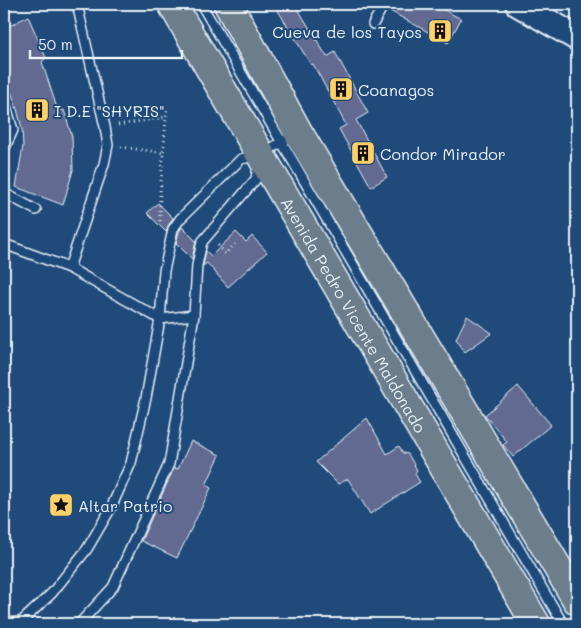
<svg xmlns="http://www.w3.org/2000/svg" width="581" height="628" font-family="Mali,sans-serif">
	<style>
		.building { fill: #626b92; stroke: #e8f1f8 }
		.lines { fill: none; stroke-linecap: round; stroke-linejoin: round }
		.lane-casing { stroke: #e8f1f8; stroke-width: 12 }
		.secondary-casing { stroke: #e8f1f8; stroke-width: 28 }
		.primary-casing { stroke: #e8f1f8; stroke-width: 31 }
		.path { stroke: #e8f1f8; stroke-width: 3; stroke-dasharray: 1 4; stroke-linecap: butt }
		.lane { stroke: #1f4a7a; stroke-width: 9 }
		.secondary { stroke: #1f4a7a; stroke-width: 24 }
		.primary { stroke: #6c7d8b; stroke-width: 28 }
		.labels { text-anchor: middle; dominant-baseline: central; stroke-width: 4; stroke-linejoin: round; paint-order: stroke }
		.poi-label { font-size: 16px; fill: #e8f1f8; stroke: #1f4a7a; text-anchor: start }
		.street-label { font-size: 16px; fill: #e8f1f8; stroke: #1f4a7a }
	</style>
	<rect width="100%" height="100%" fill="#1f4a7a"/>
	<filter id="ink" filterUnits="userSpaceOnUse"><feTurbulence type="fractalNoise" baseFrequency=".02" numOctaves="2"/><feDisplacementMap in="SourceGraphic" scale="10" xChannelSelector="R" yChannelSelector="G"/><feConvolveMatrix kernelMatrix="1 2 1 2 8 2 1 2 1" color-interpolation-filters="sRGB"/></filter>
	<g filter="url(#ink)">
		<g class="building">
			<path d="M274 4H295L327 57 335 52 368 113 356 120 387 177 371 187 339 129 346 125 313 64 311 65Z"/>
			<path d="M390 4H433L461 19 448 43 388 10Z"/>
			<path d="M28 16 46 58 42 62 58 111 64 110 72 137 73 170 63 205 16 187 23 146 22 129 17 109 7 80 4 59V29Z"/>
			<path d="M158 203 173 218 168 226 166 232 147 213Z"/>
			<path d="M182 227 196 241 192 259 176 243 179 232Z"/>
			<path d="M236 232 246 242 252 236 267 252 228 287 207 263 203 266 206 251 211 256Z"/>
			<path d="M467 316 492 333 465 352 456 339Z"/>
			<path d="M518 386 551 425 513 457 503 445 507 442 485 415Z"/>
			<path d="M367 418 387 454 399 446 403 453 408 454 417 470 415 474 420 482 370 514 348 479 338 484 316 462Z"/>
			<path d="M191 441 220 455 206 485 211 488 177 558 141 541 174 468 178 469Z"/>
		</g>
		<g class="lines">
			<defs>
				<g id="lane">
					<path d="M201 4 563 624"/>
					<path d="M373 24 384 4"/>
					<path d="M4 99 13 130 4 150"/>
					<path d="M4 193 36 210"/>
					<path d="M4 244 69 268 160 319 194 315"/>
					<path d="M69 268 104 164 108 145 105 127 77 4"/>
					<path d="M21 622 52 593 87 549 111 508 131 463 146 398 160 319 164 271 173 229 180 219 241 159 260 155 285 140"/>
					<path d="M4 623 21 622 26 624"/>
					<path d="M79 624 113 587 169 464 194 315 197 265 202 242 256 179 258 165"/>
				</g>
				<path id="secondary" d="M518 4 577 38"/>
				<g id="primary">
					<path id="s1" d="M172 4 536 624"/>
					<path d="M228 4 298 132 577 600"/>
				</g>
			</defs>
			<use href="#lane" class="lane-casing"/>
			<use href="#secondary" class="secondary-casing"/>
			<use href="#primary" class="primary-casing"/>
			<g class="path">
				<path d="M118 125 167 117"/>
				<path d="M121 147 164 153"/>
				<path d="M160 221V194L167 107"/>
				<path d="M218 245 225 254 235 244"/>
			</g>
			<use href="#lane" class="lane"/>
			<use href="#secondary" class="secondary"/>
			<use href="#primary" class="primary"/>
		</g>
	</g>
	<defs>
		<symbol id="building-square" viewBox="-11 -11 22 22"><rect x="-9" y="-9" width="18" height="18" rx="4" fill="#ffd166" stroke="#1f4a7a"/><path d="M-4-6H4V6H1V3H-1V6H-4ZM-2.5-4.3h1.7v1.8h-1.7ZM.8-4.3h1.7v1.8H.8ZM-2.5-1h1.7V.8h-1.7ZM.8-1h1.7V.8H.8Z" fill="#111"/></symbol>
		<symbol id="sight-square" viewBox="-11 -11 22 22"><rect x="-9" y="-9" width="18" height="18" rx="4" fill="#ffd166" stroke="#1f4a7a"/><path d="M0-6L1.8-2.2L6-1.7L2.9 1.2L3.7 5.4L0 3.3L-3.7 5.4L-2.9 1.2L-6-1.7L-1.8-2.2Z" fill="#111"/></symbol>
	</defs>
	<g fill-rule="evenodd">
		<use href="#building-square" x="426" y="17" width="28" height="28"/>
		<use href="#building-square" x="327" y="75" width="28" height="28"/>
		<use href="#building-square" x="23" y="96" width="28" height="28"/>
		<use href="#building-square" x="349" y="139" width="28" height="28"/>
		<use href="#sight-square" x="47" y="491" width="28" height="28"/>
	</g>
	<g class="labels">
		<g class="poi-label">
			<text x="422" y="31" text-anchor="end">Cueva de los Tayos</text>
			<text x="358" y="89">Coanagos</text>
			<text x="54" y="110">I D.E "SHYRIS"</text>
			<text x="380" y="153">Condor Mirador</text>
			<text x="78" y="505">Altar Patrio</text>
		</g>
		<g class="street-label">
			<text stroke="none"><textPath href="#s1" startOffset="360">Avenida Pedro Vicente Maldonado</textPath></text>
		</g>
	</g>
	<rect width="581" height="628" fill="none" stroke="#1f4a7a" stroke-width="20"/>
	<rect x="10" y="10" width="561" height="608" fill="none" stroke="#e8f1f8" stroke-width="2" filter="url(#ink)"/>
	<path d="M30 50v8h152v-8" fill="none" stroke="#e8f1f8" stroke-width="2.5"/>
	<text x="38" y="50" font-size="15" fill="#e8f1f8" stroke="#1f4a7a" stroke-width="4" paint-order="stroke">50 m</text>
</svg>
